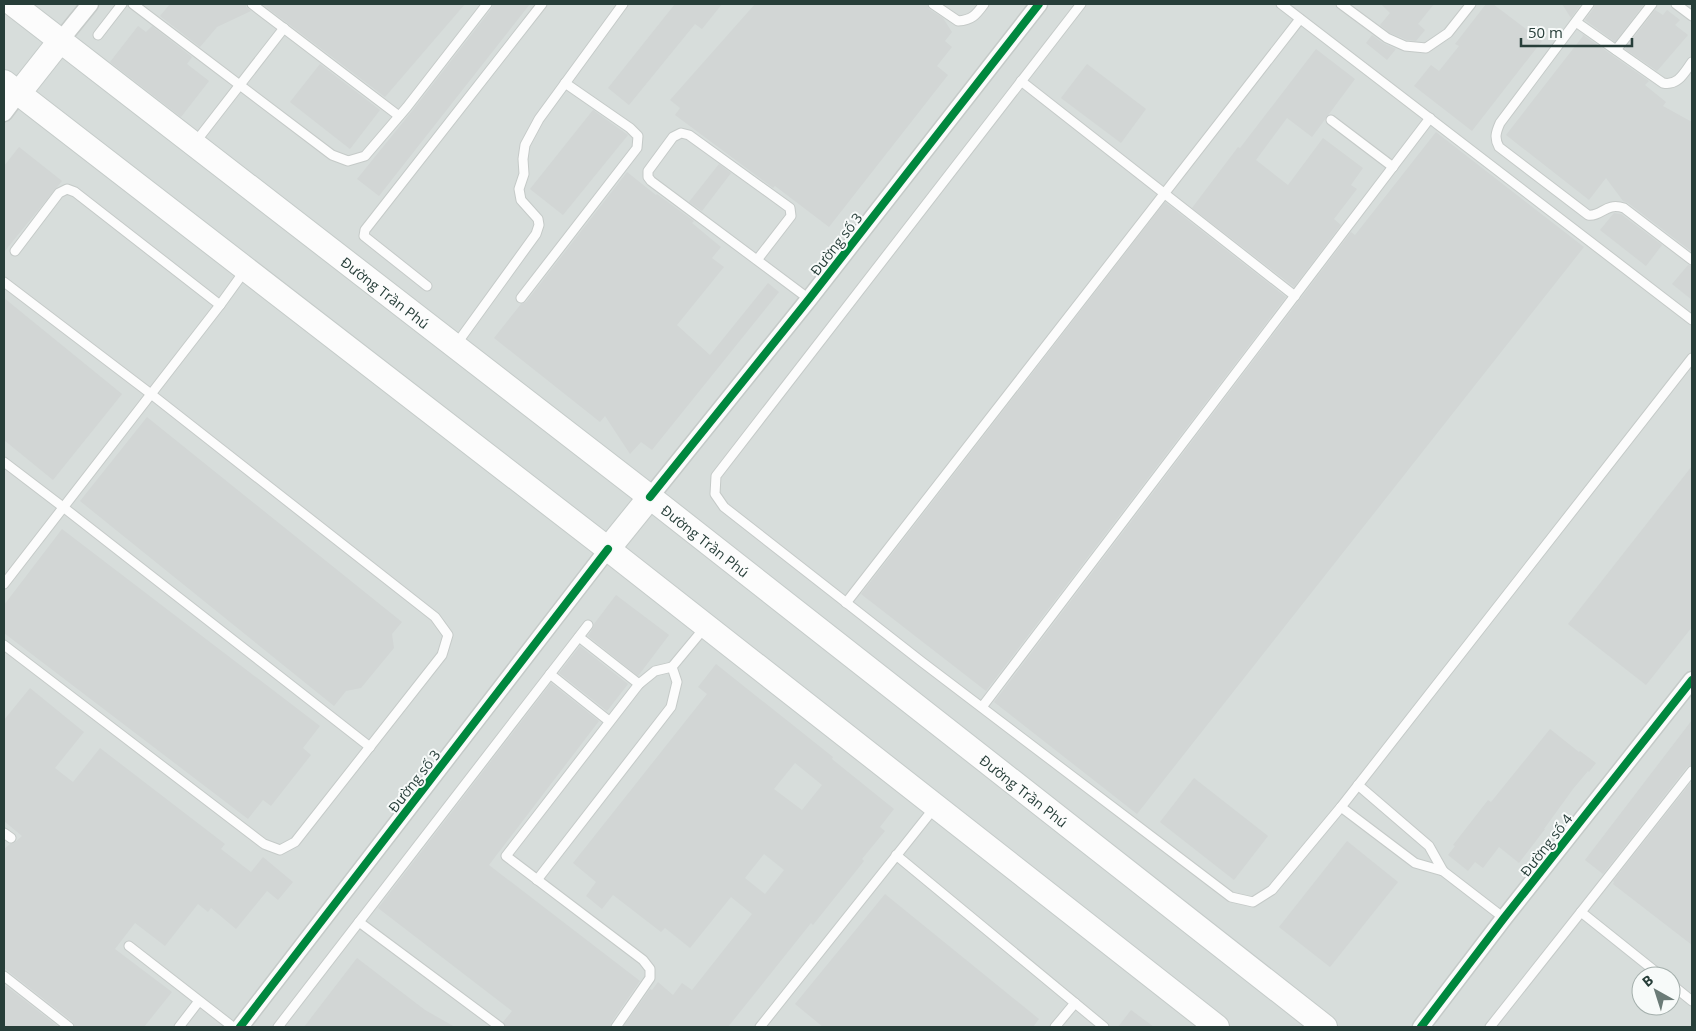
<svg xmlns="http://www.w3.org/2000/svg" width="1696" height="1031" font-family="'Open Sans',sans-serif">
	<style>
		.built { fill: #d7dddb; fill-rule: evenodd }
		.building { fill: #d2d6d5; fill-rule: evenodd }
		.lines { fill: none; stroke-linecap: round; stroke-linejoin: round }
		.service-casing { stroke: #c5cac8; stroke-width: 11 }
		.minor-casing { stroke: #c5cac8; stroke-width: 19 }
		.secondary-casing { stroke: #c5cbc9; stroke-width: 26 }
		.service { stroke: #fcfcfc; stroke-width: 9 }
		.minor { stroke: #fcfcfc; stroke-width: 16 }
		.secondary { stroke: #fcfcfc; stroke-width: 24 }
		.cycleway-casing { stroke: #f7faf9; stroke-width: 11 }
		.cycleway { stroke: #00873e; stroke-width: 8 }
		.labels { text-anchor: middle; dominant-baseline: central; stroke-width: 4; stroke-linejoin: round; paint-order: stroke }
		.street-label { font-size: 14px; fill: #273e39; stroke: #f7faf9 }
	</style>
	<rect width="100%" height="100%" fill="#e8edeb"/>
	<path class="built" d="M4 4H1692V1027H4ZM1641 976H1671V1006H1641Z"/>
	<g class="building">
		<path d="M170 4H246V7L251 11 217 27 200 47 160 16Z"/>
		<path d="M262 4H465L385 97Z"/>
		<path d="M493 4H530L379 196 357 179 412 111 492 8Z"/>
		<path d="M675 4H722L702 29 695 24 629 105 608 88Z"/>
		<path d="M755 4H927L929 9 943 18 952 32 945 41 952 47 937 66 948 75 829 227 775 186 773 188 675 115 680 108 670 100Z"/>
		<path d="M1381 4H1434L1418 24 1425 30 1416 41 1407 40 1390 33 1380 25 1390 13Z"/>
		<path d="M1486 4H1493L1542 41 1472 131 1414 86 1431 65 1439 71 1459 46 1455 44Z"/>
		<path d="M1562 4H1581L1571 18Z"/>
		<path d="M1595 4H1644L1615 42 1585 20 1594 8Z"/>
		<path d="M1655 10 1663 15 1667 10 1680 20 1675 25 1688 35 1657 71 1625 49Z"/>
		<path d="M138 26 146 32 152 26 192 57 187 64 209 81 181 117 110 62Z"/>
		<path d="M1582 34 1649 81 1645 85 1666 102 1663 106 1692 122V252L1628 203 1623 201 1606 178 1589 200 1506 135 1583 36Z"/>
		<path d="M1372 35 1383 43 1396 49 1387 60 1366 43Z"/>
		<path d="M1316 49 1355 79 1312 137 1287 118 1256 160 1288 185 1323 138 1363 168 1351 185 1357 189 1334 219 1341 225 1294 287 1192 208 1238 147 1240 148Z"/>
		<path d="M320 64 380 110 350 149 290 102Z"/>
		<path d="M1087 64 1146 109 1121 143 1061 98Z"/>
		<path d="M593 110 628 135 563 215 530 189Z"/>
		<path d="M1436 132 1584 247 1137 814 994 702 1351 232 1355 235Z"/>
		<path d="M19 147 62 181 4 252V166Z"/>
		<path d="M719 164 731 173 702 211 689 202Z"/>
		<path d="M627 172 656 195 657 194 694 221 692 223 721 247 712 258 724 267 677 325 710 355 768 283 779 292 652 450 641 442 630 454 605 416 600 422 494 338 521 304 526 302Z"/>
		<path d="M1165 202 1286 297 986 691 861 594Z"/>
		<path d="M1614 213 1621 214 1662 245 1646 266 1600 230Z"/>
		<path d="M1688 265 1692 266V300L1672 284Z"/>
		<path d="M4 298 122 394 53 480 4 440Z"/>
		<path d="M147 417 402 622 392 634 394 648 361 688 346 691 334 706 80 501Z"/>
		<path d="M1692 466V627L1646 685 1568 624Z"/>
		<path d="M62 529 320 726 303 748 311 755 271 806 263 800 248 819 4 633V605Z"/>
		<path d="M616 595 669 635 638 676 588 636 593 628 594 624Z"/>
		<path d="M580 646 628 684 607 711 559 673Z"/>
		<path d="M716 664 833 757 832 759 894 809 880 827 885 831 862 859 864 861 813 925 811 923 728 1027H623L650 989 652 990 658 982 673 995 682 983 692 990 752 914 731 897 690 948 665 928 661 932 613 895 602 909 586 896 596 882 573 863 707 694 698 687ZM795 763 822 785 802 810 774 789ZM764 854 784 870 765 894 745 878Z"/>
		<path d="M551 683 599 721 489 865 640 981 611 1023 610 1027H506L503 1022 512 1011 378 908Z"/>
		<path d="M30 688 84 732 55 768 73 782 100 748 225 844 221 849 251 872 263 857 293 882 278 900 267 891 236 929 211 908 208 912 198 904 165 946 135 923 115 949 172 992 144 1027H75L73 1022 4 968V849L10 844 14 843 22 836 4 821V720Z"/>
		<path d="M1692 720V765L1687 767 1603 874 1585 860Z"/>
		<path d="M1550 729 1579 752 1580 751 1596 763 1589 772 1588 771 1573 789 1544 829H1545L1519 863 1499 847 1483 868 1475 862 1468 871 1448 855 1455 846 1453 845 1488 800 1491 802Z"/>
		<path d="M1194 778 1268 836 1234 880 1160 822Z"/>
		<path d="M1692 781V945L1613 884 1614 882 1613 881Z"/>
		<path d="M1347 841 1398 882 1330 967 1279 927Z"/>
		<path d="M885 894 1039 1019 1033 1027H823L795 1004Z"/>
		<path d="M357 958 425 1010 455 1027H304Z"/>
		<path d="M6 986 59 1027H4V988Z"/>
		<path d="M1131 1010 1154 1027H1118Z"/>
	</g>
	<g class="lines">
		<defs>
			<g id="service">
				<path d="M133 4 332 155 348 161 365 156 407 107 487 4"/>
				<path d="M252 4 399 116"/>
				<path d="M933 4 958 21C972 20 976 15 984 4"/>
				<path d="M1081 4 716 476 715 494 724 507 922 662 1231 897 1253 902 1272 890 1341 807 1692 358"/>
				<path d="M1281 4 1692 320"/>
				<path d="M1341 4 1387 38 1405 46 1426 48 1448 33 1471 4"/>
				<path d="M1589 4 1500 123C1496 132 1494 138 1499 147L1588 215C1602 217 1605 202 1624 208L1692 260"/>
				<path d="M1676 4 1692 16"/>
				<path d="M1576 22 1663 83C1678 86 1684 73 1692 62"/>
				<path d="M98 35 122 4"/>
				<path d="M1616 50 1652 4"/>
				<path d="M1021 81 1295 296"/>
				<path d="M1331 120 1393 167"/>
				<path d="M194 144 284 28"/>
				<path d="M15 251 59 193 67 189 75 192 220 305"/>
				<path d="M757 260 791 216 790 208 689 135 681 133 673 137 648 171V177L651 181 809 299"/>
				<path d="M4 282 151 394 435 617 448 635 442 655 295 842 280 850 264 844 4 645"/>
				<path d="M427 286 364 236 365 230 542 4"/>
				<path d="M521 298 637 148 638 136 630 128 565 83"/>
				<path d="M455 346 536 234 539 225 538 219 521 200 519 189 524 174 523 159 525 145 539 119 623 4"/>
				<path d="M4 462 63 507 370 747"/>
				<path d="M4 584 220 305 246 269"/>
				<path d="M846 603 1300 19"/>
				<path d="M579 637 639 684"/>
				<path d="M550 674 609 721"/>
				<path d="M982 707 1430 118"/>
				<path d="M1358 785 1429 846 1443 871"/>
				<path d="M1341 807 1415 863 1443 871 1504 918"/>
				<path d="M4 833 11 838"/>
				<path d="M896 855 1104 1027"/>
				<path d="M537 880 671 707 677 682 672 667 706 626"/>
				<path d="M359 922 500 1027"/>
				<path d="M129 946 233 1027"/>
				<path d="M4 976 69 1027"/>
				<path d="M1661 976 1581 912 1692 771"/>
				<path d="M1671 984 1692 1001"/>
				<path d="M179 1027 199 1001"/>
				<path d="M278 1027 588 625"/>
				<path d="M616 1027 650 978V969L643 960 506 856 639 684 655 671 672 667"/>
				<path d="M760 1027 935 807"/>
				<path d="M1055 1027 1075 1003"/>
				<path d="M1490 1027 1581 912"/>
			</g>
			<g id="minor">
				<path d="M60 41 90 4"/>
				<path d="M4 113 19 93"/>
				<path d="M650 497 809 299 1039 4"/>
				<path d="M240 1027 608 549"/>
				<path d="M1421 1027 1504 918 1692 680"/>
			</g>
			<g id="secondary">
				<path id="s1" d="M13 4 650 497 1325 1027"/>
				<path d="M4 82 608 549 1217 1027"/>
				<path d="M19 93 60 41"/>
				<path d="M608 549 650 497"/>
			</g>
		</defs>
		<use href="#service" class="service-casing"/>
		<use href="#minor" class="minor-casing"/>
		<use href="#secondary" class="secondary-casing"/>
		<use href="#service" class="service"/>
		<use href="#minor" class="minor"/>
		<use href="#secondary" class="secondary"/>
		<defs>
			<g id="cycleway">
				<path d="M650 497 809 299 1039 4"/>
				<path d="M240 1027 608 549"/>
				<path d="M1421 1027 1504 918 1692 680"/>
			</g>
		</defs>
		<use href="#cycleway" class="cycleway-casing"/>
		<use href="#cycleway" class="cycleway"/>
	</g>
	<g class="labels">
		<g class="street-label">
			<text transform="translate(836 244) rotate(-52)">Đường số 3</text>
			<text stroke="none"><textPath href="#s1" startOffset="471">Đường Trần Phú</textPath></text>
			<text stroke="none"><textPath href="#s1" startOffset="876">Đường Trần Phú</textPath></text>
			<text transform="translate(414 781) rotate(-52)">Đường số 3</text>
			<text stroke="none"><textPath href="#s1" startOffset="1281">Đường Trần Phú</textPath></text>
			<text transform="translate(1546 845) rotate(-52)">Đường số 4</text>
		</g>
	</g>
	<rect width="1696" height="1031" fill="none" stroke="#273e39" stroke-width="10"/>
	<g transform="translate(1656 991) rotate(321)"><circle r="24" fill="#f7faf9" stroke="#a4afac"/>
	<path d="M0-4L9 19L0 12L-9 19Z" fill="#6b7b77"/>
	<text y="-8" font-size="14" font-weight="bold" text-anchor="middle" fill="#273e39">B</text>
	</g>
	<path d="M1521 38v8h111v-8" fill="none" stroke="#273e39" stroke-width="2.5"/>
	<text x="1528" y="38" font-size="15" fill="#273e39" stroke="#f7faf9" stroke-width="4" paint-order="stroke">50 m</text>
</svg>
